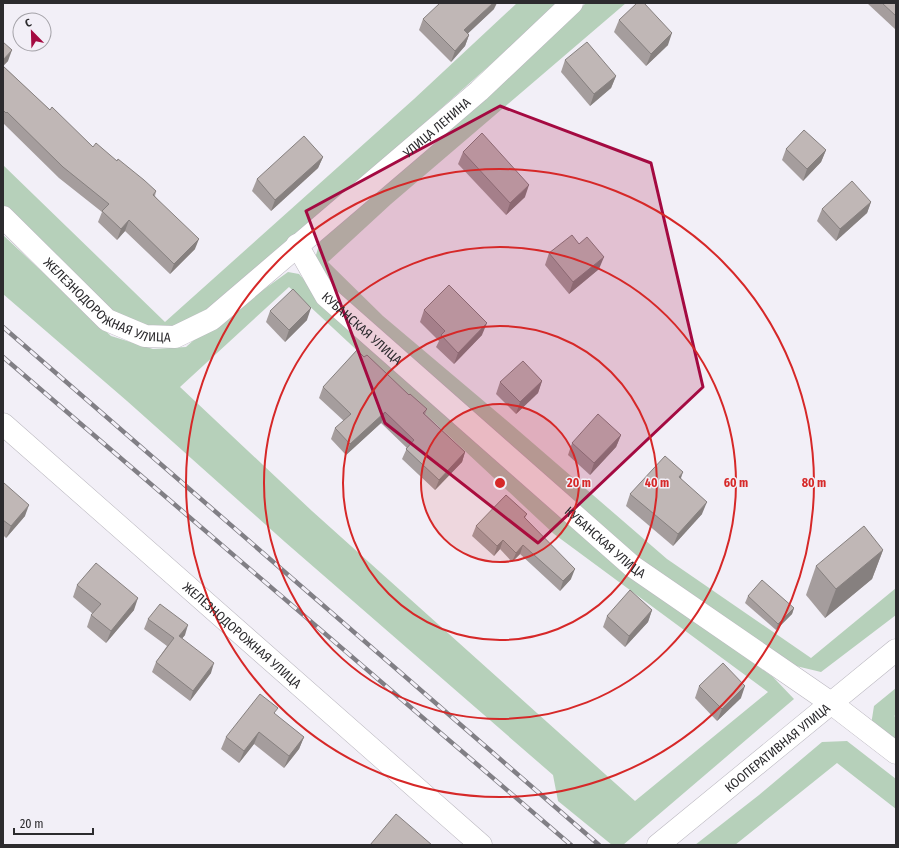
<svg xmlns="http://www.w3.org/2000/svg" width="899" height="848" font-family="'Fira Sans Condensed',sans-serif">
	<style>
		.green { fill: #b6d0ba; fill-rule: evenodd }
		.lines { fill: none; stroke-linecap: round; stroke-linejoin: round }
		.minor-casing { stroke: #bab7bf; stroke-width: 23 }
		.minor { stroke: #fff; stroke-width: 22 }
		.rail-casing { stroke: #817f85; stroke-width: 4.5 }
		.rail { stroke: #f2eff7; stroke-width: 3; stroke-dasharray: 9; stroke-linecap: butt }
		.wall { fill: #a59d9d }
		.shaded-wall { fill: #86807f }
		.building { fill: #c0b7b6; stroke: #86807f }
		.marked { fill: #a40a41; fill-opacity: 0.2; stroke: #a40a41; stroke-width: 3; stroke-linejoin: round }
		.ring { fill: none; stroke: #d62828; stroke-width: 2 }
		.labels { text-anchor: middle; dominant-baseline: central; stroke-width: 3; stroke-linejoin: round; paint-order: stroke }
		.street-label { font-size: 13px; fill: #2c2b2e; stroke: #f2eff7 }
		.centre { fill: #d62828; stroke: #f2eff7; stroke-width: 2 }
		.ring-label { font-size: 12px; text-anchor: middle; font-weight: bold; fill: #d62828; stroke: #f2eff7; stroke-width: 3; stroke-linejoin: round; paint-order: stroke }
	</style>
	<rect width="100%" height="100%" fill="#f2eff7"/>
	<g class="green">
		<path d="M517 3H560L223 302 182 327 160 330 129 322 99 300 3 208V165L165 322 414 99Z"/>
		<path d="M586 3H626L391 204 328 262 383 316 512 425 667 559 811 658 896 588V615L821 672 796 666 672 588 330 288 315 258 322 236 529 56Z"/>
		<path d="M3 235 111 336 153 349 186 347 195 339 288 272 299 274 333 312 647 585 773 677 794 699 623 845H612L558 801 553 775 285 542 127 401 3 294ZM289 287 554 534 768 692 635 801 312 511 180 387Z"/>
		<path d="M896 688V715L894 716 896 717V745L871 725 874 706Z"/>
		<path d="M847 741 896 779V809L837 763 735 845H695L759 795 822 742Z"/>
	</g>
	<g class="lines">
		<defs>
			<g id="minor">
				<path id="s1" d="M3 217 107 320 145 336 175 337 212 319 479 91 572 3"/>
				<path id="s2" d="M297 245 326 296 632 566 831 703 896 753"/>
				<path id="s3" d="M3 424 481 845"/>
				<path id="s4" d="M658 845 896 650"/>
			</g>
		</defs>
		<use href="#minor" class="minor-casing"/>
		<use href="#minor" class="minor"/>
		<defs>
			<g id="rail">
				<path d="M3 327 599 845"/>
				<path d="M3 357 571 845"/>
			</g>
		</defs>
		<use href="#rail" class="rail-casing"/>
		<use href="#rail" class="rail"/>
	</g>
	<g class="wall">
		<path d="M867 3H896V30Z"/>
		<path d="M494 9 468 33 469 35 465 46 451 62 419 30 423 19Z"/>
		<path d="M619 20 668 45 646 66 614 32Z"/>
		<path d="M3 42 8 61 3 66 50 110 93 147 117 161 156 191 155 196 195 249 170 274 125 231 117 240 98 222 102 212 59 178 3 123Z"/>
		<path d="M565 60 616 76 611 88 590 106 561 72Z"/>
		<path d="M786 149 826 150 821 162 803 181 782 160Z"/>
		<path d="M463 152 525 197 506 215 458 164Z"/>
		<path d="M323 157 318 168 271 211 252 191 257 179Z"/>
		<path d="M871 202 867 213 836 241 817 221 822 209Z"/>
		<path d="M549 253 599 269 569 294 545 265Z"/>
		<path d="M424 310 482 335 454 364 436 347 439 341 420 322Z"/>
		<path d="M270 311 307 320 285 342 266 322Z"/>
		<path d="M364 357 409 395 427 409 425 414 465 452 462 462 435 490 402 459 407 448 381 423 346 455 331 439 335 428 344 421 319 398 323 387Z"/>
		<path d="M542 381 538 393 516 414 496 394 500 382Z"/>
		<path d="M621 435 616 447 590 475 568 455 572 443Z"/>
		<path d="M681 478 702 514 673 546 626 506 630 494Z"/>
		<path d="M3 484 25 516 6 538 3 535Z"/>
		<path d="M527 514 525 518 571 579 560 591 520 554 512 562 500 549 494 556 472 536 476 526Z"/>
		<path d="M883 550 872 579 825 618 806 595 816 566Z"/>
		<path d="M77 585 134 610 106 643 87 627 91 615 93 614 73 597Z"/>
		<path d="M748 596 794 608 792 614 776 630 745 603Z"/>
		<path d="M652 610 648 622 625 647 603 627 607 616Z"/>
		<path d="M148 619 185 635 182 638 211 673 190 701 152 672 156 662 167 646 144 629Z"/>
		<path d="M699 686 741 698 717 721 695 698Z"/>
		<path d="M275 715 304 737 299 749 284 768 254 744 239 763 221 749 226 737Z"/>
	</g>
	<g class="shaded-wall">
		<path d="M493 3H497L494 9 460 41 464 30Z"/>
		<path d="M672 33 668 45 646 66 651 54Z"/>
		<path d="M469 35 465 46 451 62 455 51Z"/>
		<path d="M12 50 8 61 3 66V60Z"/>
		<path d="M616 76 611 88 590 106 594 94Z"/>
		<path d="M826 150 821 162 803 181 807 169Z"/>
		<path d="M323 157 318 168 271 211 275 200Z"/>
		<path d="M529 185 525 197 506 215 510 203Z"/>
		<path d="M871 202 867 213 836 241 840 229Z"/>
		<path d="M129 220 125 231 117 240 121 229Z"/>
		<path d="M199 239 195 249 170 274 174 264Z"/>
		<path d="M604 257 599 269 569 294 573 282Z"/>
		<path d="M311 308 307 320 285 342 289 330Z"/>
		<path d="M487 323 482 335 454 364 458 353Z"/>
		<path d="M542 381 538 393 516 414 520 402Z"/>
		<path d="M385 412 381 423 346 455 350 444Z"/>
		<path d="M621 435 616 447 590 475 594 463Z"/>
		<path d="M465 452 462 462 435 490 439 480Z"/>
		<path d="M683 472 679 484V477Z"/>
		<path d="M707 502 702 514 673 546 678 534Z"/>
		<path d="M29 505 25 516 6 538 11 526Z"/>
		<path d="M503 540 500 549 494 556 497 546Z"/>
		<path d="M523 545 520 554 512 562 516 553Z"/>
		<path d="M883 550 872 579 825 618 836 589Z"/>
		<path d="M575 569 571 579 560 591 563 581Z"/>
		<path d="M138 598 134 610 106 643 111 631Z"/>
		<path d="M794 608 792 614 776 630 778 624Z"/>
		<path d="M652 610 648 622 625 647 629 636Z"/>
		<path d="M188 625 185 635 176 646 179 636Z"/>
		<path d="M214 663 211 673 190 701 193 691Z"/>
		<path d="M745 686 741 698 717 721 722 709Z"/>
		<path d="M259 732 254 744 239 763 244 751Z"/>
		<path d="M304 737 299 749 284 768 289 756Z"/>
	</g>
	<g class="building">
		<path d="M440 3H493L464 30 469 35 455 51 423 19Z"/>
		<path d="M637 3H644L672 33 651 54 619 20Z"/>
		<path d="M882 3H896V16Z"/>
		<path d="M3 42 12 50 3 60Z"/>
		<path d="M587 42 616 76 594 94 565 60Z"/>
		<path d="M3 66 50 110 52 107 93 147 96 143 117 161 118 159 144 180 156 191 153 195 199 239 174 264 129 220 121 229 102 211 109 204 63 167 7 112 6 113 3 110Z"/>
		<path d="M804 130 826 150 807 169 786 149Z"/>
		<path d="M482 133 529 185 510 203 463 152Z"/>
		<path d="M304 136 323 157 275 200 257 179Z"/>
		<path d="M852 181 871 202 840 229 822 209Z"/>
		<path d="M572 235 579 244 587 237 604 257 573 282 549 253Z"/>
		<path d="M449 285 487 323 458 353 441 335 445 331 424 310Z"/>
		<path d="M293 289 311 308 289 330 270 311Z"/>
		<path d="M357 350 364 357 367 355 409 395 410 394 427 409 423 413 465 452 439 480 406 449 414 440 385 412 350 444 335 428 351 414 323 387Z"/>
		<path d="M523 361 542 381 520 402 500 382Z"/>
		<path d="M598 414 621 435 594 463 572 443Z"/>
		<path d="M665 456 683 472 679 477 707 502 678 534 630 494Z"/>
		<path d="M4 483 29 505 11 526 3 520V484Z"/>
		<path d="M506 495 527 514 524 517 575 569 563 581 523 545 516 553 503 540 497 546 476 526Z"/>
		<path d="M864 526 883 550 836 589 816 566Z"/>
		<path d="M96 563 138 598 111 631 91 615 101 604 77 585Z"/>
		<path d="M762 580 794 608 778 624 748 596Z"/>
		<path d="M630 590 652 610 629 636 607 616Z"/>
		<path d="M160 604 188 625 179 636 214 663 193 691 156 662 174 638 148 619Z"/>
		<path d="M723 663 745 686 722 709 699 686Z"/>
		<path d="M260 694 278 708 274 713 304 737 289 756 259 732 244 751 226 737Z"/>
		<path d="M396 814 432 845H370Z"/>
	</g>
	<path class="marked" d="M500 106 651 163 703 387 538 543 385 423 306 211Z"/>
	<circle cx="500" cy="483" r="79" fill="#d62828" fill-opacity=".12"/>
	<g class="ring">
		<circle cx="500" cy="483" r="79"/>
		<circle cx="500" cy="483" r="157"/>
		<circle cx="500" cy="483" r="236"/>
		<circle cx="500" cy="483" r="314"/>
	</g>
	<g class="labels">
		<g class="street-label">
			<text stroke="none"><textPath href="#s1" startOffset="554">УЛИЦА ЛЕНИНА</textPath></text>
			<text stroke="none"><textPath href="#s1" startOffset="137">ЖЕЛЕЗНОДОРОЖНАЯ УЛИЦА</textPath></text>
			<text stroke="none"><textPath href="#s2" startOffset="107">КУБАНСКАЯ УЛИЦА</textPath></text>
			<text stroke="none"><textPath href="#s2" startOffset="431">КУБАНСКАЯ УЛИЦА</textPath></text>
			<text stroke="none"><textPath href="#s3" startOffset="319">ЖЕЛЕЗНОДОРОЖНАЯ УЛИЦА</textPath></text>
			<text stroke="none"><textPath href="#s4" startOffset="154">КООПЕРАТИВНАЯ УЛИЦА</textPath></text>
		</g>
	</g>
	<circle cx="500" cy="483" r="6" class="centre"/>
	<g class="ring-label">
		<text x="579" y="487">20 m</text>
		<text x="657" y="487">40 m</text>
		<text x="736" y="487">60 m</text>
		<text x="814" y="487">80 m</text>
	</g>
	<rect width="899" height="848" fill="none" stroke="#2c2b2e" stroke-width="8"/>
	<g transform="translate(32 32) rotate(337)"><circle r="19" fill="#f2eff7" stroke="#a3a1a7"/>
	<path d="M0-3L7 15L0 10L-7 15Z" fill="#a40a41"/>
	<text y="-6" font-size="11" font-weight="bold" text-anchor="middle" fill="#2c2b2e">С</text>
	</g>
	<path d="M14 828v6h79v-6" fill="none" stroke="#2c2b2e" stroke-width="2"/>
	<text x="20" y="828" font-size="12" fill="#2c2b2e" stroke="#f2eff7" stroke-width="3" paint-order="stroke">20 m</text>
</svg>
